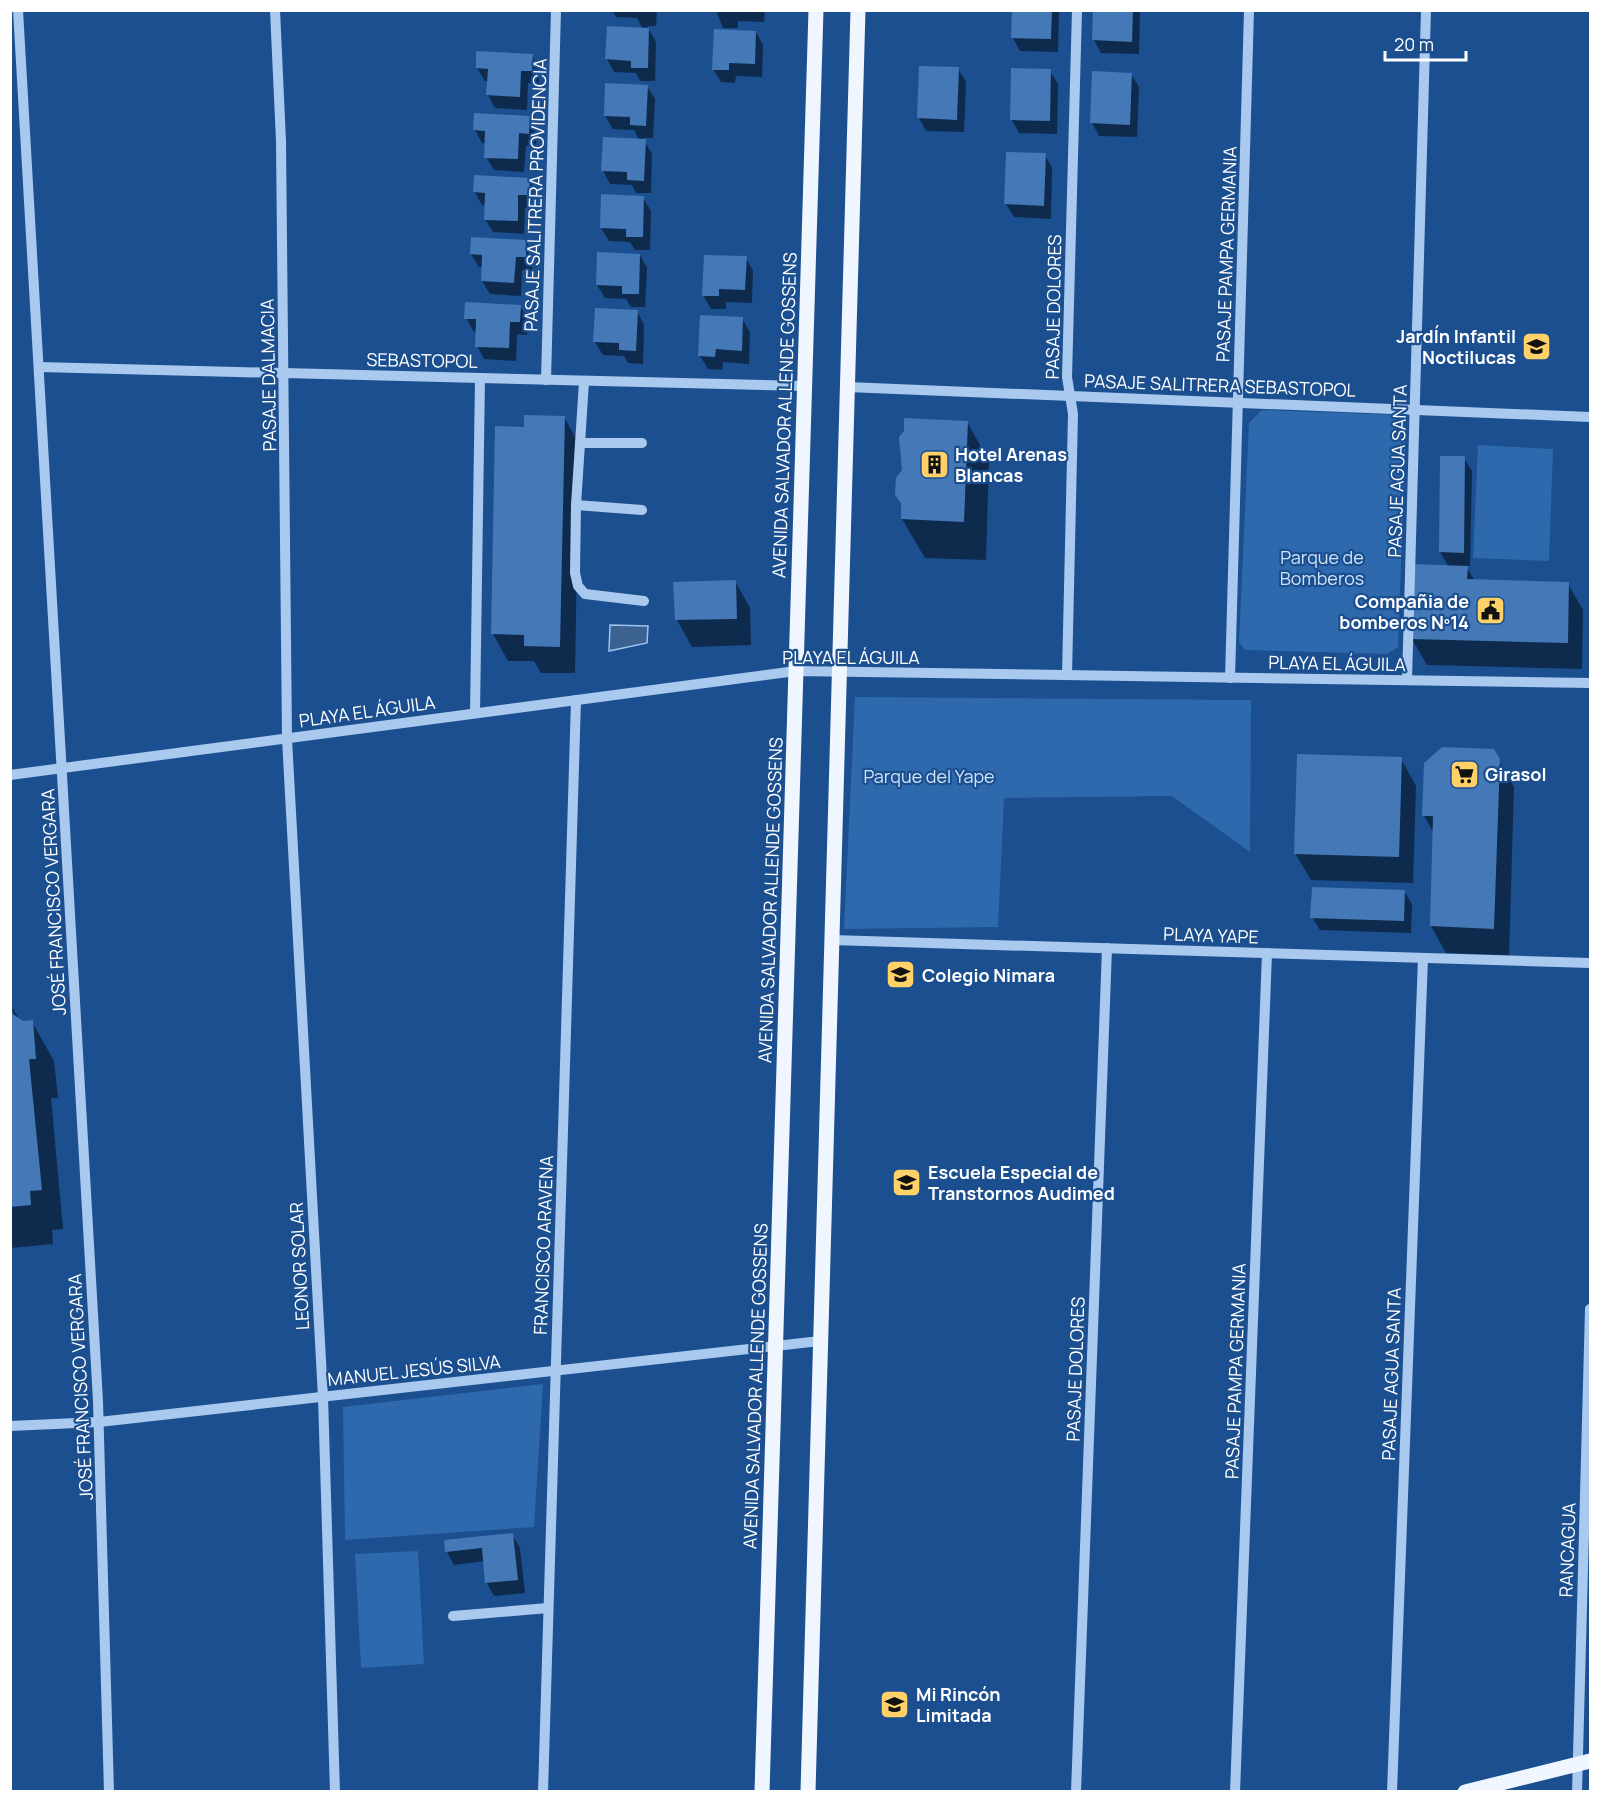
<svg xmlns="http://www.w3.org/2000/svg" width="1601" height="1802" font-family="Manrope,sans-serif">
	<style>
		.green { fill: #2e69ad }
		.water { fill: #3c6290; stroke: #9cc4f0; stroke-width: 1.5 }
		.shadow { fill: #0007 }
		.building { fill: #4478b7 }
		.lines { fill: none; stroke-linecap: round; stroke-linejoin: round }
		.minor { stroke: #a9c9ee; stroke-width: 10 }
		.major { stroke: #f0f6ff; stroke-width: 15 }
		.labels { text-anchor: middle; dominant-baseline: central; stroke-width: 4.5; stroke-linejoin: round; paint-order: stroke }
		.street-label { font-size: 18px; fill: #fff; stroke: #1b4f8f }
		.poi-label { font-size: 18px; font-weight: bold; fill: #fff; stroke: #1b4f8f; text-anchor: start }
		.park-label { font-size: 18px; fill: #cfe3fa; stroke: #1b4f8f }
	</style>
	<rect width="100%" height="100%" fill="#1b4f8f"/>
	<g class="green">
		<path d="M1262 410 1396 415 1406 426 1398 647 1387 654 1245 650 1239 642 1249 423Z"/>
		<path d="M1478 445 1553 449 1549 561 1473 558Z"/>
		<path d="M855 697 1251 700 1250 852 1172 796 1004 798 998 927 844 929Z"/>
		<path d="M543 1384 534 1527 345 1540 343 1407Z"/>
		<path d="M418 1551 424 1664 361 1668 355 1554Z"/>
	</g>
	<path class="water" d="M610 625 648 626 647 643 609 651Z"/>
	<g class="shadow">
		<path d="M612 10H657L656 26H647L656 42 655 81H640L636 73 614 72 607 59 643 29 637 18 616 17Z"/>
		<path d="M716 10H765L764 22 738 21V28H723Z"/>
		<path d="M1014 10H1059L1058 52 1020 51 1013 38Z"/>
		<path d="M1095 10H1140L1139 54 1101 53 1094 40Z"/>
		<path d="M756 32 763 45 762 77 736 76 735 83 721 82 713 69Z"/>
		<path d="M532 55 539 68V84L528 83 527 110 495 108 488 95 489 81H485L477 68Z"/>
		<path d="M958 69 966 82 964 132 926 131 919 118Z"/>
		<path d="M1050 71 1058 84 1057 134 1019 133 1012 120Z"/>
		<path d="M1093 73 1131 74 1139 87 1137 137 1099 136 1092 123Z"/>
		<path d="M647 86 655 99 653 138H643L652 154 651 193H636L632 185 610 184 603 171 640 141 634 130 613 129 605 116Z"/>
		<path d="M529 117 537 130 536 146H526L524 172 494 170 486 157V143H482L475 130Z"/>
		<path d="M1045 155 1052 168 1051 219 1014 217 1006 204Z"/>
		<path d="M529 179 536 192V208H525L524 234 493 232 485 219 486 205H482L474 191Z"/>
		<path d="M643 198 651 211 650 250H635L630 242 609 241 601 228Z"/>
		<path d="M526 241 533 255 532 270H522L521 296 490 294 482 281 483 267H479L471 254Z"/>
		<path d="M640 255 647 268 645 307H631L626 299 605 298 597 285Z"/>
		<path d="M746 258 753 271 752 303 726 302V309H711L703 295Z"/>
		<path d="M520 306 528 319 527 335 517 334 516 361 484 359 477 346V332H474L466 318Z"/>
		<path d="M637 311 644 325 643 364 628 363 624 356 603 355 595 342Z"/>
		<path d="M742 319 750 332 749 364 723 362 722 370 708 369 700 356Z"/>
		<path d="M564 417 579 444 575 673H541L534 661H508L493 634 525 428Z"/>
		<path d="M967 422 989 461 986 560 925 558 902 519 903 506Z"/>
		<path d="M1464 458 1472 471 1470 566H1466L1475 581 1568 584 1583 610 1582 669 1427 665 1412 639 1449 567 1440 552Z"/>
		<path d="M735 581 750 608 751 645 692 647 677 620 675 583Z"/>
		<path d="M1493 751 1514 787 1509 955 1446 953 1431 926 1434 833 1424 816Z"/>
		<path d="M1401 759 1416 786 1413 883 1311 880 1295 853Z"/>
		<path d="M1404 891 1412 904 1411 933 1320 930 1312 917Z"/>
		<path d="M10 1005 21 1021 32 1022 54 1061 58 1098H51L63 1229 52 1230 53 1244 10 1248Z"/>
		<path d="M512 1535 520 1548 525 1593 494 1596 487 1583 485 1561 454 1565 447 1552Z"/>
	</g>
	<g class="building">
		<path d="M1012 10H1052L1051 39 1011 38Z"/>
		<path d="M1093 10H1133L1132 42 1092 40Z"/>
		<path d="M607 26 649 28 648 68H631V61L605 59Z"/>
		<path d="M714 29 756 31 755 64 729 63V70H712Z"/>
		<path d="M476 51 533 54 532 71H521L520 97 486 95 488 69 476 68Z"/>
		<path d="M919 66 959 67 957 120 917 118Z"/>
		<path d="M1011 68 1051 69 1050 121 1010 120Z"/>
		<path d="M1092 71 1132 73 1130 125 1090 123Z"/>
		<path d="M605 83 648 85 646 126 630 125V117L604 116Z"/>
		<path d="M474 113 530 116 529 134 519 133 518 159 484 158 485 131 473 130Z"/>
		<path d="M603 137 646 139 644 181 627 180V172L601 171Z"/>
		<path d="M1006 152 1046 153 1044 206 1004 204Z"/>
		<path d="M474 175 530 178 529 195H518V221L484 220 485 193 473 192Z"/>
		<path d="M601 194 644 196 643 237H626V229L600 228Z"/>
		<path d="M471 237 526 240V257H516L514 283 481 281 482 255 470 254Z"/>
		<path d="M597 252 640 254 639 294H622V286L596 285Z"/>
		<path d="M704 255 747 256 745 290 719 289V296H702Z"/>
		<path d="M465 302 521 305 520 322H510L509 348 475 347 476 319H464Z"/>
		<path d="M595 308 638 310 636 351 619 350V343L593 342Z"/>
		<path d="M700 315 743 317 742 351 716 349 715 357 698 356Z"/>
		<path d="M524 415 565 416 560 647 524 646V635L491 634 495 426 524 427Z"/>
		<path d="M904 418 968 421 964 522 901 519V503L895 495 896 478 902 470 899 437 904 431Z"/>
		<path d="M1440 456H1465L1464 553 1439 552Z"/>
		<path d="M1412 564 1468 566 1467 579 1569 582 1568 643 1411 639Z"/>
		<path d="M736 580 737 619 675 620 673 582Z"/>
		<path d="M1442 747 1494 749 1500 759 1494 929 1430 926 1433 816H1422L1424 763Z"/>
		<path d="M1297 754 1402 757 1399 857 1294 854Z"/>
		<path d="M1312 887 1405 890 1404 921 1310 918Z"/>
		<path d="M10 1001 13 1014 23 1021 33 1020 36 1059H29L42 1190 30 1191 31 1205 10 1207Z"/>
		<path d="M513 1533 518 1580 485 1583 482 1548 445 1552 444 1540Z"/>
	</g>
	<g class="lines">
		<g class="minor">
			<path d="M18 10 98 1401 109 1792"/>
			<path d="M275 10 281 141 287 739 323 1397 335 1792"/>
			<path d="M39 367 804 386"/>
			<path d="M546 380 556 10"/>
			<path d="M584 382 576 505 575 573 578 586 585 594 644 601"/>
			<path d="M847 387 1590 417"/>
			<path d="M580 443H642"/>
			<path d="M576 505 642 510"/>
			<path d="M1067 675 1073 414 1067 377 1077 10"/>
			<path d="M1230 678 1249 10"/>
			<path d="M1407 680 1426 10"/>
			<path d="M475 713 480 378"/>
			<path d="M10 775 796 671 1590 683"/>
			<path d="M832 940 1590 963"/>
			<path d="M10 1426 99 1422 820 1341"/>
			<path d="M453 1616 548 1608"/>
			<path d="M543 1792 576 700"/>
			<path d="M1076 1792 1107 948"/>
			<path d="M1235 1792 1267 953"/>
			<path d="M1392 1792 1423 958"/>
			<path d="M1577 1792 1590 1309"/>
		</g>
		<g class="major">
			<path d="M762 1792 816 10"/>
			<path d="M808 1792 858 10"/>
			<path d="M1465 1792 1590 1761"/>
		</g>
	</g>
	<defs>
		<symbol id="school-square" viewBox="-11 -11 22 22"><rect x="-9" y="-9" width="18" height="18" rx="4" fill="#ffd166" stroke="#1b4f8f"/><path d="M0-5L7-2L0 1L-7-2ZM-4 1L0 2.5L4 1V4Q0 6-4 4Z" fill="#111"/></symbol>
		<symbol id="building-square" viewBox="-11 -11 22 22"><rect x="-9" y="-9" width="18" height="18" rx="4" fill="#ffd166" stroke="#1b4f8f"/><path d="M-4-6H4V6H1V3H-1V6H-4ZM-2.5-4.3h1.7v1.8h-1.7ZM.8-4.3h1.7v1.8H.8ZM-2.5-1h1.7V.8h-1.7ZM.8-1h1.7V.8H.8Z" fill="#111"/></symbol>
		<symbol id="civic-square" viewBox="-11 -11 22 22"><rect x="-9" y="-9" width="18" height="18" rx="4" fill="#ffd166" stroke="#1b4f8f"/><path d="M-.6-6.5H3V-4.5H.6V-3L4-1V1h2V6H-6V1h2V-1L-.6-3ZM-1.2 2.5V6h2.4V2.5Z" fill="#111"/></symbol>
		<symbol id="supermarket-square" viewBox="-11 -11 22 22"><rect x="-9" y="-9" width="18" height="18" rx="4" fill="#ffd166" stroke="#1b4f8f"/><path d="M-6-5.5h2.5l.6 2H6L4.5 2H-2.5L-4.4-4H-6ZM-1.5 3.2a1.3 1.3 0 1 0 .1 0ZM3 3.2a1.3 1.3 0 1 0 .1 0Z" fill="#111"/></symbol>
	</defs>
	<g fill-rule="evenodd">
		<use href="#school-square" x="1520" y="330" width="33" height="33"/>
		<use href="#building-square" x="918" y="448" width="33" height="33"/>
		<use href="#civic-square" x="1474" y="594" width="33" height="33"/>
		<use href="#supermarket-square" x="1448" y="758" width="33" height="33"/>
		<use href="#school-square" x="884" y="958" width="33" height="33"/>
		<use href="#school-square" x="890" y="1166" width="33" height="33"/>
		<use href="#school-square" x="878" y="1688" width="33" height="33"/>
	</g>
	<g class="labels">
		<g class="street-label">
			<text transform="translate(535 195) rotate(-88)">PASAJE SALITRERA PROVIDENCIA</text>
			<text transform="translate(1226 254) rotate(-88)">PASAJE PAMPA GERMANIA</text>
			<text transform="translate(1053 307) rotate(-89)">PASAJE DOLORES</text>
			<text transform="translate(422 360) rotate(1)">SEBASTOPOL</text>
			<text transform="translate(268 375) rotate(-91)">PASAJE DALMACIA</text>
			<text transform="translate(1220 385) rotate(2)">PASAJE SALITRERA SEBASTOPOL</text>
			<text transform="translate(784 415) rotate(-88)">AVENIDA SALVADOR ALLENDE GOSSENS</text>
			<text transform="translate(1397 471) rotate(-88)">PASAJE AGUA SANTA</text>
			<text x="851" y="657">PLAYA EL ÁGUILA</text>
			<text transform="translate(1337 663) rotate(1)">PLAYA EL ÁGUILA</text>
			<text transform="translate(367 711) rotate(-8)">PLAYA EL ÁGUILA</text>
			<text transform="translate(770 900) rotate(-88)">AVENIDA SALVADOR ALLENDE GOSSENS</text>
			<text transform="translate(53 902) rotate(-93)">JOSÉ FRANCISCO VERGARA</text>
			<text transform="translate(1211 935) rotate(2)">PLAYA YAPE</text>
			<text transform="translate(543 1245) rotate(-88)">FRANCISCO ARAVENA</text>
			<text transform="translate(299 1266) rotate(-93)">LEONOR SOLAR</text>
			<text transform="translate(1075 1369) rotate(-88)">PASAJE DOLORES</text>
			<text transform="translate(414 1370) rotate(-6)">MANUEL JESÚS SILVA</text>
			<text transform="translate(1235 1371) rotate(-88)">PASAJE PAMPA GERMANIA</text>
			<text transform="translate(1391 1374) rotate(-88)">PASAJE AGUA SANTA</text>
			<text transform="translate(755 1386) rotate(-88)">AVENIDA SALVADOR ALLENDE GOSSENS</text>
			<text transform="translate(80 1387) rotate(-93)">JOSÉ FRANCISCO VERGARA</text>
			<text transform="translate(1567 1550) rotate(-88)">RANCAGUA</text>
		</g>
		<g class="poi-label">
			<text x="1516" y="336" text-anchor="end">JardÍn Infantil<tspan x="1516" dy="21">Noctilucas</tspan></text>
			<text x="955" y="454">Hotel Arenas<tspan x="955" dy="21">Blancas</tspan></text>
			<text x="1469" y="601" text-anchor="end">Compañia de<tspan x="1469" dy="21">bomberos Nº14</tspan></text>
			<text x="1485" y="774">Girasol</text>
			<text x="922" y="975">Colegio Nimara</text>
			<text x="928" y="1172">Escuela Especial de<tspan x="928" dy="21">Transtornos Audimed</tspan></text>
			<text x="916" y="1694">Mi Rincón<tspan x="916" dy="21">Limitada</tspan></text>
		</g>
		<g class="park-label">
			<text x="1322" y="557">Parque de<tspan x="1322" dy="21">Bomberos</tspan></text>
			<text x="929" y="776">Parque del Yape</text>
		</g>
	</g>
	<rect width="1601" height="1802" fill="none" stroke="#ffffff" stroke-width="24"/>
	<path d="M1385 51v9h81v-9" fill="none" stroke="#ffffff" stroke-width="3"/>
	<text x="1394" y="51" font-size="18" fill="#ffffff" stroke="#1b4f8f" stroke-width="4.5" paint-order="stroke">20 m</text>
</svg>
